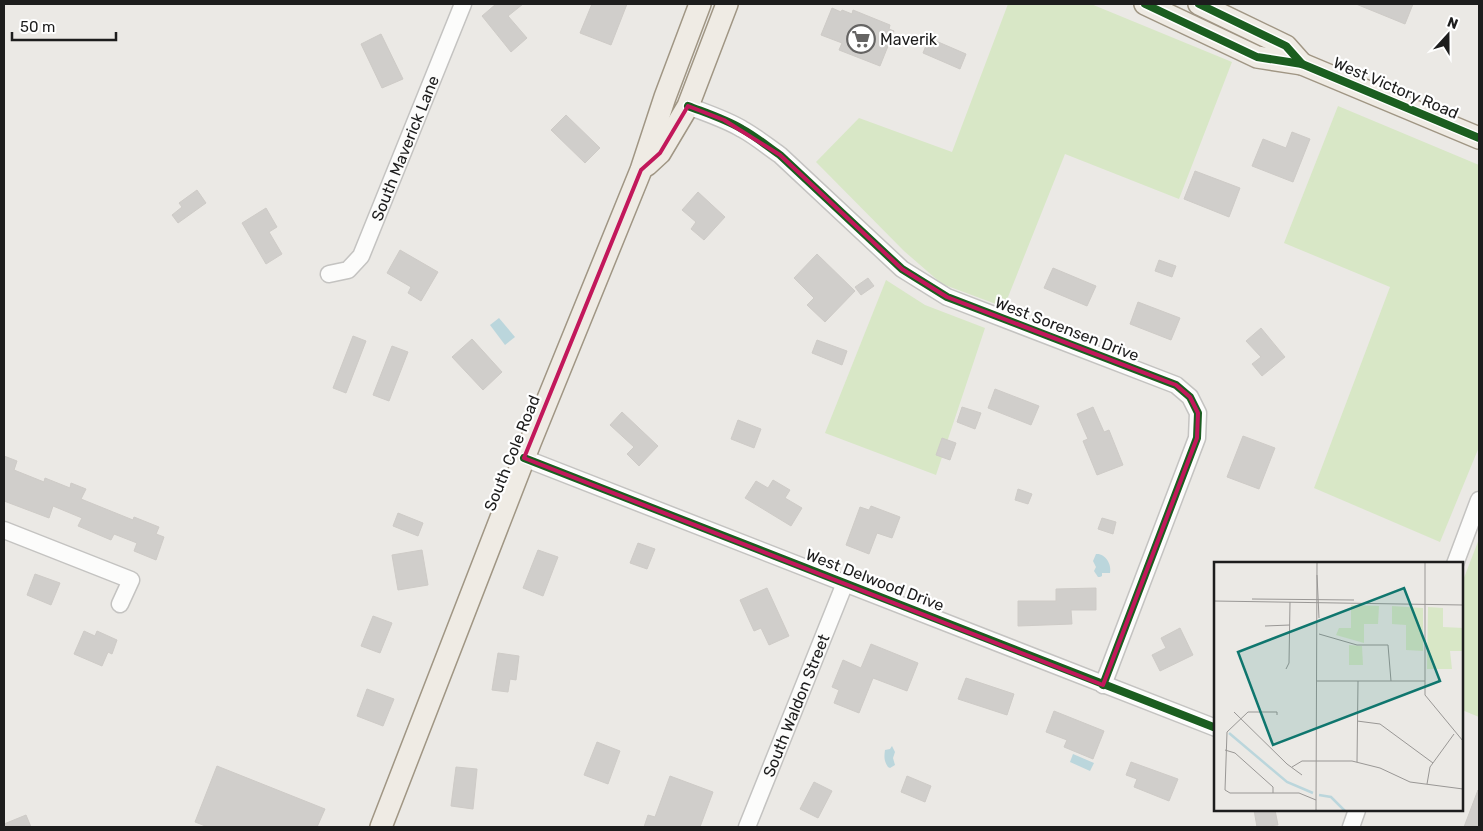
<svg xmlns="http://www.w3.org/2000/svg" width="1483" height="831" font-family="Rubik,sans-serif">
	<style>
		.grass { fill: #d8e7c6 }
		.water { fill: #bbd6dc }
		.building { fill: #d0cecb; stroke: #cecbc7 }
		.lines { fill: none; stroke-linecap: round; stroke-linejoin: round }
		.minor-casing { stroke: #c4c3c1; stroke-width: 19 }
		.major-casing { stroke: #a09684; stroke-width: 24 }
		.minor { stroke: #fcfcfb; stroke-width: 16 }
		.major { stroke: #efebe4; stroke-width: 21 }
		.cycleway-casing { stroke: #fff; stroke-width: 11 }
		.cycleway { stroke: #1b5e20; stroke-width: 8 }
		.marked { fill: none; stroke: #c2185b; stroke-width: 4; stroke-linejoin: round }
		.labels { text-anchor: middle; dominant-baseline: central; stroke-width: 4.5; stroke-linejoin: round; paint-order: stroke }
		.poi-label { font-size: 16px; fill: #1d1d1d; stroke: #fff; text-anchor: start }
		.street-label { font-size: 16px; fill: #1d1d1d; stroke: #fff }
		.inset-river { fill: none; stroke: #bbd6dc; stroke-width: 2.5 }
		.inset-road { fill: none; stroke: #999795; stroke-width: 1 }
		.view { fill: #0f766e; fill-opacity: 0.15; stroke: #0f766e; stroke-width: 2.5 }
		.inset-edge { fill: none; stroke: #1d1d1d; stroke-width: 2.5 }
	</style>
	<rect width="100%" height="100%" fill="#ebe9e5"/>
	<g class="grass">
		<path d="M1008 4H1091L1232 62 1179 199 1065 154 1004 307 942 284 904 251 816 162 859 118 952 152Z"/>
		<path d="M1338 106 1479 165V447L1440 542 1314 488 1390 287 1284 243Z"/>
		<path d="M886 280 925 305 985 328 936 475 825 433Z"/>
		<path d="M1479 539V717L1462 710V583Z"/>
	</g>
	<g class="water">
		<path d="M499 318 515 337 505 345 490 325Z"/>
		<path d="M1096 554C1105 553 1112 564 1110 573H1102V576L1100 577H1098L1094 571 1096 567 1093 561Z"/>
		<path d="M892 746 895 752 893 758 895 765 890 768 888 767C884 761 884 757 885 750L890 749Z"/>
		<path d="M1073 754 1094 763 1090 771 1070 762Z"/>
	</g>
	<g class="building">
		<path d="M496 4H523L508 16 527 38 511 52 482 16Z"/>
		<path d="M592 4H627L611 45 580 33Z"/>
		<path d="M1356 4H1413L1405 24Z"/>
		<path d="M832 8 841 12 842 10 852 14 853 10 890 25 889 29 894 31 880 66 839 50 842 43 821 35Z"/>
		<path d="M381 34 403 79 382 88 361 44Z"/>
		<path d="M929 38 966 54 960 69 923 53Z"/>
		<path d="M566 115 600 148 585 163 551 130Z"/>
		<path d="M1292 132 1310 139 1293 182 1252 166 1263 139 1286 148Z"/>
		<path d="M1195 171 1240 188 1229 217 1184 199Z"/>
		<path d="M197 190 206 203 178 223 172 215 182 207 179 203Z"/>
		<path d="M698 192 725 217 704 240 691 229 696 222 682 210Z"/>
		<path d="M266 208 277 227 269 232 282 254 266 264 242 223Z"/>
		<path d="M400 250 438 272 421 301 408 293 411 287 387 273Z"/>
		<path d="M817 254 855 291 825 322 807 305 814 298 794 278Z"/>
		<path d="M1159 260 1176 266 1172 277 1155 271Z"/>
		<path d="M1053 268 1096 286 1087 306 1044 288Z"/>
		<path d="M868 278 874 286 861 295 855 287Z"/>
		<path d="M1138 302 1180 318 1171 340 1130 324Z"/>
		<path d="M1261 328 1285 357 1262 376 1252 364 1261 357 1246 341Z"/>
		<path d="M353 336 366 341 346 393 333 388Z"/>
		<path d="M472 339 502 372 483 390 452 357Z"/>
		<path d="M817 340 847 351 842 365 812 353Z"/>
		<path d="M392 346 408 352 389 401 373 395Z"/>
		<path d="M995 389 1039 406 1031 425 988 408Z"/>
		<path d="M962 407 981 413 975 429 957 422Z"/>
		<path d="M1093 407 1104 432 1109 430 1123 465 1097 475 1083 441 1088 439 1077 414Z"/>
		<path d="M622 412 658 446 639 466 627 454 634 447 610 425Z"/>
		<path d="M738 420 761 429 754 448 731 439Z"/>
		<path d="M1243 436 1275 448 1259 489 1227 477Z"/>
		<path d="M942 438 956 443 950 460 936 455Z"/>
		<path d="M4 456 17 461 14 470 44 482 45 478 70 488 71 483 86 489 81 499 133 520 134 517 159 527 156 534 164 537 156 560 134 551 137 543 114 534 111 540 78 526 82 518 53 506 49 518 4 501Z"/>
		<path d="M773 480 790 490 785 498 802 508 791 526 745 498 756 481 768 488Z"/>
		<path d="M1018 489 1032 494 1028 504 1015 500Z"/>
		<path d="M871 506 900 517 892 538 877 533 869 554 846 545 860 507 869 510Z"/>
		<path d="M398 513 423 523 418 536 393 526Z"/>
		<path d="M1102 518 1116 522 1113 534 1098 529Z"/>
		<path d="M638 543 655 549 647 569 630 563Z"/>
		<path d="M422 550 428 585 398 590 392 555Z"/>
		<path d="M538 550 558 557 543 596 523 588Z"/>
		<path d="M35 574 60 583 51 605 27 595Z"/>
		<path d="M767 588 789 636 769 645 761 628 754 631 740 600Z"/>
		<path d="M1096 588V610H1071L1072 624 1018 626V601H1056V589Z"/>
		<path d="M373 616 392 623 380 653 361 646Z"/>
		<path d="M1180 628 1193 655 1160 671 1152 655 1166 648 1161 638Z"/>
		<path d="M84 631 95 636 97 631 117 640 112 654 108 652 102 666 74 654Z"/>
		<path d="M871 644 918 663 907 691 873 678 859 713 834 703 839 690 832 687 843 660 861 668Z"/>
		<path d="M498 653 519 656 516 680 510 679 508 692 492 690Z"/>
		<path d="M966 678 1014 694 1007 715 958 699Z"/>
		<path d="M367 689 394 699 383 726 357 716Z"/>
		<path d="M1054 711 1104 731 1093 759 1064 747 1067 740 1046 732Z"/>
		<path d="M597 742 620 751 608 784 584 775Z"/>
		<path d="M1131 762 1178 779 1169 801 1134 787 1137 779 1126 775Z"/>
		<path d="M217 766 325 809 317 827H208L195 822Z"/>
		<path d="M456 767 477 769 473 809 451 806Z"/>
		<path d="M670 776 713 792 700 827H644L648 815 655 817Z"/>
		<path d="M907 776 931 786 925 802 901 792Z"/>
		<path d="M814 782 832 791 818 818 800 809Z"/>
		<path d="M1478 790 1479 827H1464Z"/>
		<path d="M1254 810H1275L1278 825 1257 827Z"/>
		<path d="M26 815 31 827H4V824Z"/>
	</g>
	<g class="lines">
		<defs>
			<g id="minor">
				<path d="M688 106C706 113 725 119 742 129 755 136 767 146 780 155L902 269 947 297 1176 385 1190 397 1198 413 1197 438 1103 685"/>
				<path id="s1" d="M329 274 348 270 361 256 463 4"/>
				<path d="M524 458 1216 728"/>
				<path d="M4 530 131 580 120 604"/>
				<path d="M1455 564 1479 500"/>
				<path id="s2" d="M747 827 845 583"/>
				<path d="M1351 827 1357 810"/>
			</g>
			<g id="major">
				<path d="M1145 4 1257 57 1302 64 1479 138"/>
				<path d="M1199 4 1286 46 1302 64"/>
				<path d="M647 165 660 153 688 106 727 4"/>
				<path d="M381 827 530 443 641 170 665 97 700 4"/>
			</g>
		</defs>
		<use href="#minor" class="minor-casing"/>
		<use href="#major" class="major-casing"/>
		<use href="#minor" class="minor"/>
		<use href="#major" class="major"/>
		<defs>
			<g id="cycleway">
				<path d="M1145 4 1257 57 1302 64 1479 138"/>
				<path d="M1199 4 1286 46 1302 64"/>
				<path d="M688 106C706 113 725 119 742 129 755 136 767 146 780 155L902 269 947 297 1176 385 1190 397 1198 413 1197 438 1103 685"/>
				<path d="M524 458 1216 728"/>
			</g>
		</defs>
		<use href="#cycleway" class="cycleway-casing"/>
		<use href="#cycleway" class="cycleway"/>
	</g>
	<path class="marked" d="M688 106 724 120 780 155 902 269 947 297 1176 385 1190 397 1198 413 1197 438 1103 685 524 458 641 170 660 153Z"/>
	<defs>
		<symbol id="supermarket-ring" viewBox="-11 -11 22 22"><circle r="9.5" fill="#fff" stroke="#656463" stroke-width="1.5"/><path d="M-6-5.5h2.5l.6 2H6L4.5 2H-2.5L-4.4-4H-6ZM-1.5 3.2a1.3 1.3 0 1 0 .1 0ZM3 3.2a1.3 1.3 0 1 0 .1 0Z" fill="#656463"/></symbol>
	</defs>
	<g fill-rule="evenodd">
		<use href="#supermarket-ring" x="845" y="23" width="32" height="32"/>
	</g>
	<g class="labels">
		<g class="poi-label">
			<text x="880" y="39">Maverik</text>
		</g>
		<g class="street-label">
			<text transform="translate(1396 88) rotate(23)">West Victory Road</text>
			<text stroke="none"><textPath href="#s1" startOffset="155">South Maverick Lane</textPath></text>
			<text transform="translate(1067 329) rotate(21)">West Sorensen Drive</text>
			<text transform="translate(512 453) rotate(-68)">South Cole Road</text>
			<text transform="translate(875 580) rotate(21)">West Delwood Drive</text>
			<text stroke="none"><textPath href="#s2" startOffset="131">South Waldon Street</textPath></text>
		</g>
	</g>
	<g transform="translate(1214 562)">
		<rect width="249" height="249" fill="#ebe9e5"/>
		<path d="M137 43 165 44 164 62H150V81L122 73 125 66H137ZM178 44 209 46V89L192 88V63L178 62ZM214 45 229 46V65L249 66V89H236L238 107H213ZM135 83 148 84 149 103H135Z" fill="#d8e7c6"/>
		<path class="inset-river" d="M15 171 73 220 99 231M105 233 117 235 131 249"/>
		<path class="inset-road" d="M211 0V133L249 179M103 13 105 56M38 37 140 38M0 39 249 43M51 64 76 63M105 72 143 83H174L177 119M72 107 75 101 76 40M102 119H211M20 150 73 202 88 213M63 153V150H34L13 170 11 228 16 231H85L102 238M143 159 166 162 219 201M11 188 21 191 59 225V231M143 200 144 119M78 205 88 199H138L166 206 196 220 249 227M213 222 216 205 240 172M102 249 103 0"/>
		<path class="view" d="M190 26 226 119 59 183 24 90Z"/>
		<rect width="249" height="249" class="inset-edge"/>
	</g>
	<rect width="1483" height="831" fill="none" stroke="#1d1d1d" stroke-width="10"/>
	<g transform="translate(1448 35) rotate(21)" stroke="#ffffff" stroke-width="4" paint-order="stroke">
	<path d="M0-4L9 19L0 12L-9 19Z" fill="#1d1d1d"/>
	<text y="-8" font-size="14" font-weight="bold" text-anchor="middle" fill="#1d1d1d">N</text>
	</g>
	<path d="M12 32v8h104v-8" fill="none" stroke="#1d1d1d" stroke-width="2.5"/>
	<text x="20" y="32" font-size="15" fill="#1d1d1d" stroke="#ffffff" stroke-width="4" paint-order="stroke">50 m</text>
</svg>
